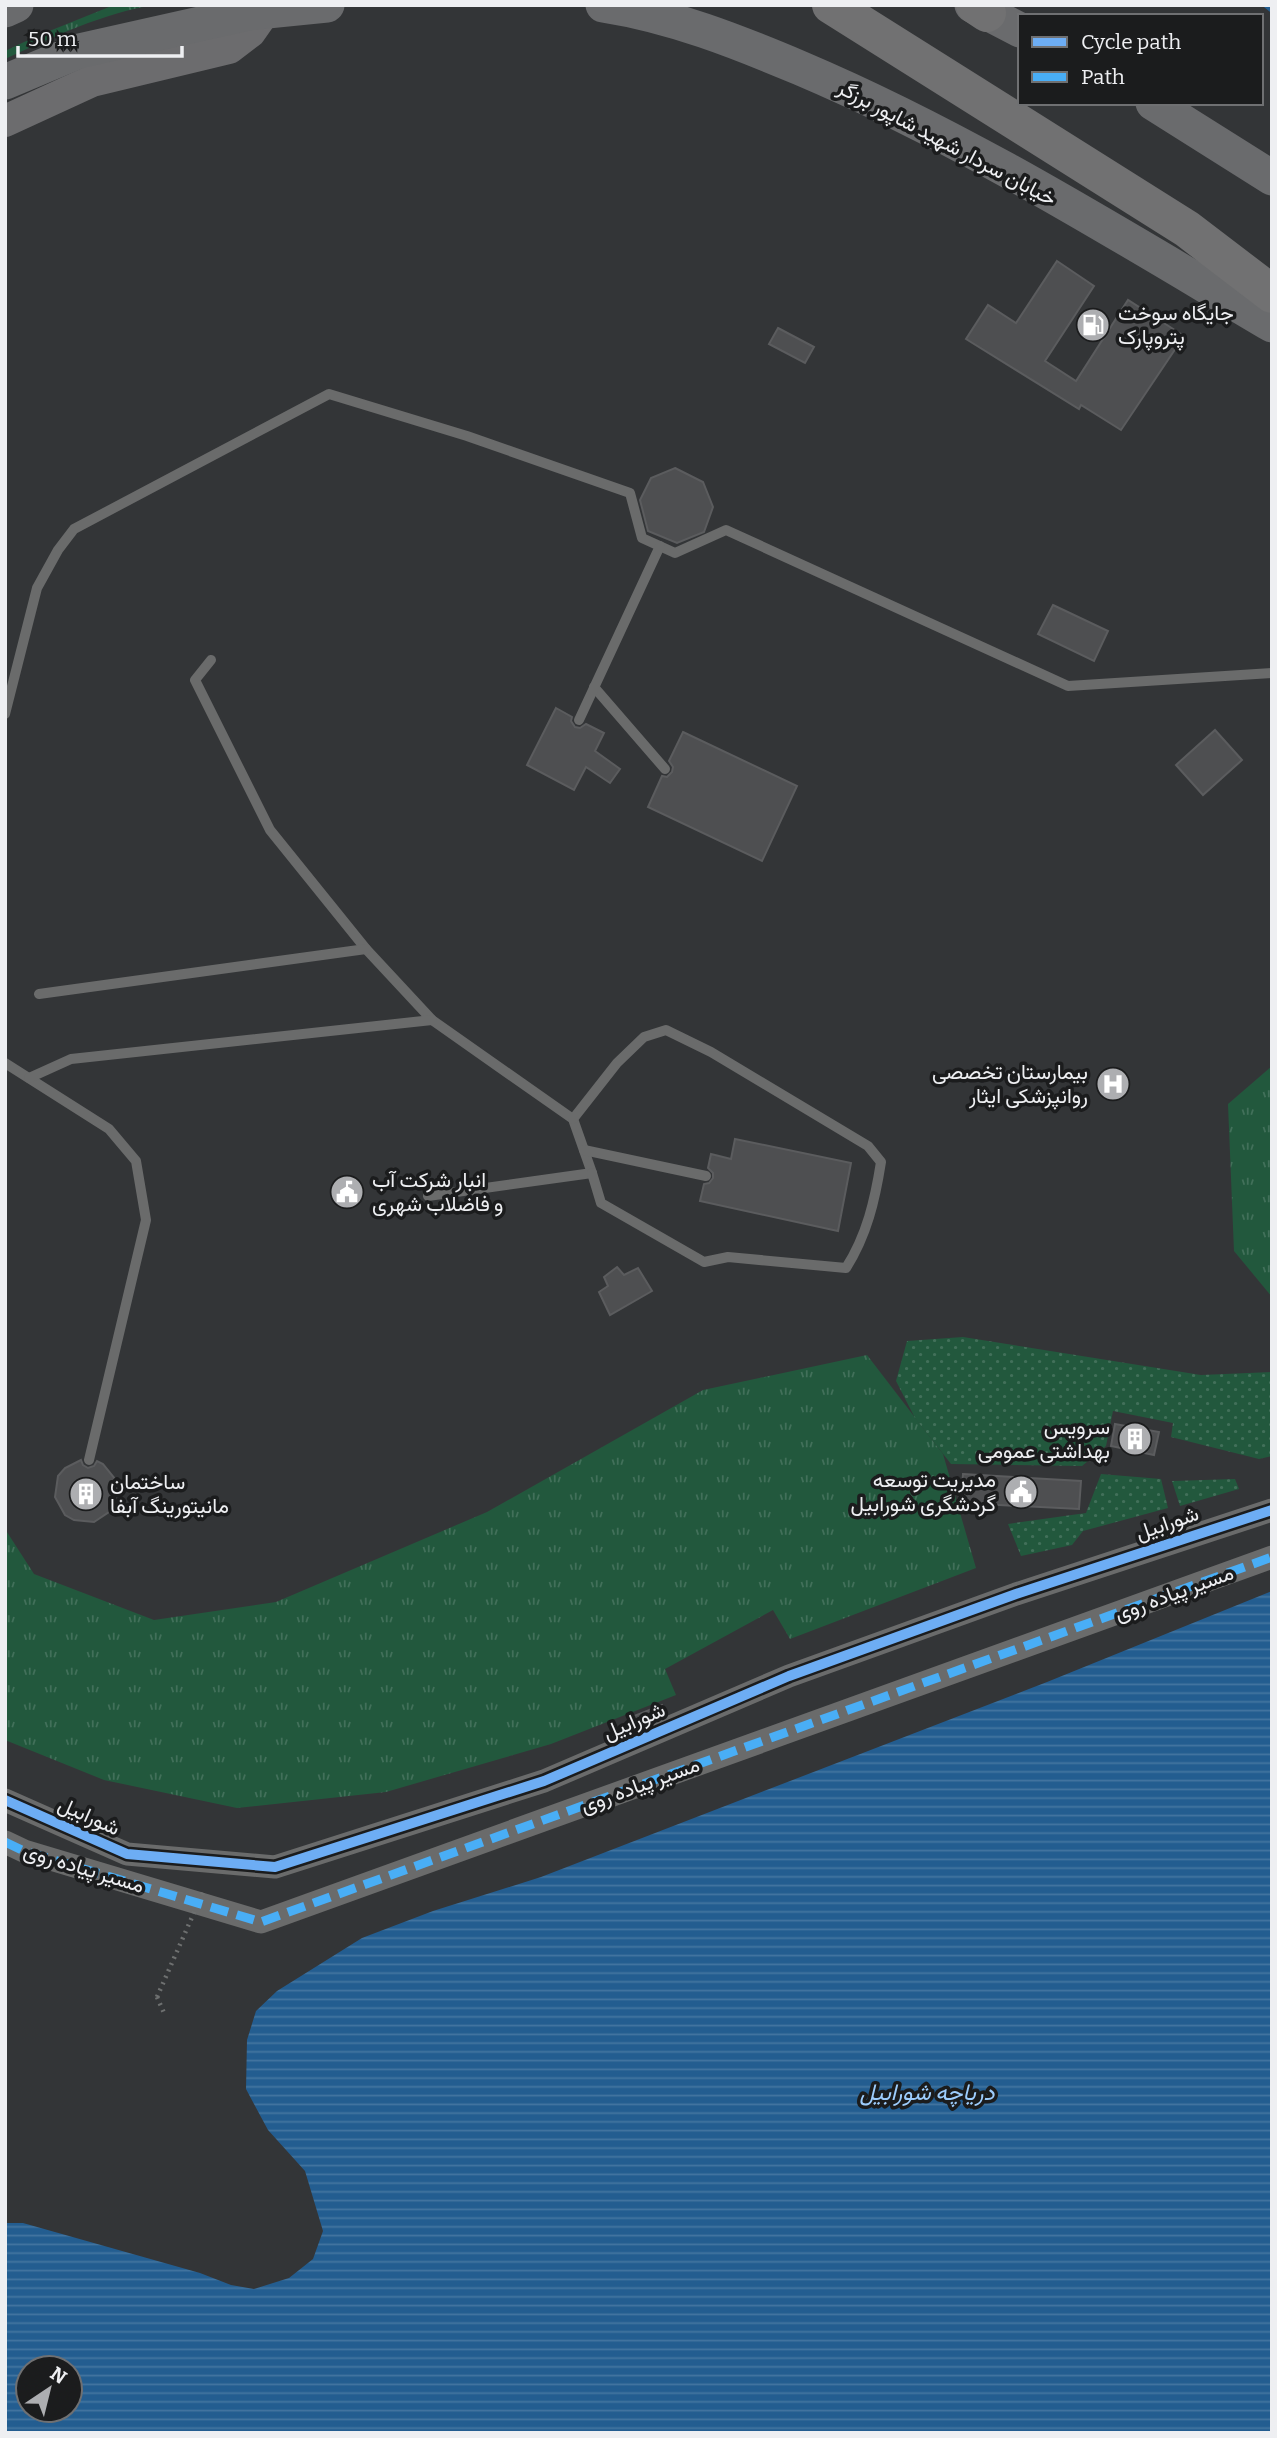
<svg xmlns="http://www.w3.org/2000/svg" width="1277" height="2438" font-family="Bitter,Vazirmatn,serif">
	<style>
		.grass { fill: url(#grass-tufts) }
		.park { fill: url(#park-dots) }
		.water { fill: url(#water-rules); fill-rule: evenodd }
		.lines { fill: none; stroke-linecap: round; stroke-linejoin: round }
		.stream { stroke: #235d90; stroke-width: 7 }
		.building { fill: #4e4f51; stroke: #5b5c5e; stroke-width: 2 }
		.path { stroke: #6e7070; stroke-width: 4.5; stroke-dasharray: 2 5; stroke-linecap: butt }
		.lane { stroke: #6a6b6b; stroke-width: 10 }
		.street { stroke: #6a6b6b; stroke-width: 23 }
		.secondary { stroke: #6c6c6e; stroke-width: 32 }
		.primary { stroke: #6a6b6d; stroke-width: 35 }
		.highway { stroke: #717172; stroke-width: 38 }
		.path-bridge { stroke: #6e7070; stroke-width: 4.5; stroke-dasharray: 2 5; stroke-linecap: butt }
		.quiet { stroke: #49aef6; stroke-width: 9; stroke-dasharray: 18 9; stroke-linecap: butt }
		.cycleway-casing { stroke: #1b1c1d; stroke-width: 15 }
		.cycleway { stroke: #6dadf4; stroke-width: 10 }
		.labels { text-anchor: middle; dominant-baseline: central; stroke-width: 7; stroke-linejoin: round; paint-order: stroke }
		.street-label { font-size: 21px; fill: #eeeff2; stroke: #1b1c1d }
		.poi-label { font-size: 21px; fill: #eeeff2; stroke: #1b1c1d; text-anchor: start }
		.water-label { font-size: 23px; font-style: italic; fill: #9dcdfd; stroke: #1b1c1d }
	</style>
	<defs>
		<pattern id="grass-tufts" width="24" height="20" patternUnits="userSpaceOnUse" patternTransform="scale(1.75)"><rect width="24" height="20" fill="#22583d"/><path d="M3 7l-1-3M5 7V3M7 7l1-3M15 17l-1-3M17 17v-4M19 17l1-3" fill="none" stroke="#42705a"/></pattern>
		<pattern id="park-dots" width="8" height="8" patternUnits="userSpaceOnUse" patternTransform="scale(1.75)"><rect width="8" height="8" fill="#22583d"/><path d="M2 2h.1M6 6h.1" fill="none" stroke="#42705a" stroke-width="1.8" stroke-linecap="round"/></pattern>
		<pattern id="water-rules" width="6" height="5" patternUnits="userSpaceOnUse" patternTransform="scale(1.75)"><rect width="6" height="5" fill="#235d90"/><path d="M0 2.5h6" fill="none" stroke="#4375a0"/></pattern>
	</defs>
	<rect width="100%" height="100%" fill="#333537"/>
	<g class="grass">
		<path d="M114 5H155C105 12 51 38 5 59V51L37 36Z"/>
		<path d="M1272 1066V1297L1234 1251 1228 1104Z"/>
		<path d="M867 1355 943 1454 976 1568 790 1639 773 1610 665 1669 676 1695 551 1744 386 1792 237 1808 104 1780 5 1740V1529L34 1574 154 1620 276 1602 487 1512 703 1390Z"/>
	</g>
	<g class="park">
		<path d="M963 1337 1201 1375 1272 1372V1456L1259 1459 1171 1437 1173 1423 1113 1411 1106 1446 1082 1466 951 1464 915 1418 896 1381 907 1341Z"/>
		<path d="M1101 1474 1161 1479 1168 1508 1083 1531 1072 1545 1021 1556 1008 1524 1086 1513Z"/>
		<path d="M1235 1479 1239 1489 1180 1506 1172 1481Z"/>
	</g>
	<path class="water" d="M1272 1591V2433H5V2223H23L200 2273 231 2285 254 2289 289 2278 313 2259 323 2231 305 2171 268 2130 246 2089 247 2040 256 2011 277 1991 362 1938 433 1911 541 1877 1047 1682ZM28 2368H70V2410H28Z"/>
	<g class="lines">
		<path class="stream" d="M1267 5 1272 9"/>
	</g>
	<g class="building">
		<path d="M1057 261 1094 286 1045 361 1076 381 1128 300 1184 336 1121 430 1081 405 1079 409 966 339 988 305 1016 323Z"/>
		<path d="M778 328 814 347 805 363 769 344Z"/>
		<path d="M675 468 703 482 713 507 704 532 677 543 648 531 640 500 651 478Z"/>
		<path d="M1053 605 1108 631 1094 661 1038 634Z"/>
		<path d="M556 708 572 717 571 721 575 727 580 728 586 724 604 733 595 751 620 769 610 783 586 767 574 790 527 765Z"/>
		<path d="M1215 730 1242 760 1203 795 1176 765Z"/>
		<path d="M683 732 797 786 762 861 648 807 662 776 667 777 672 772 673 767 669 761Z"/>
		<path d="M735 1139 851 1163 838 1231 700 1201 704 1184 709 1183 713 1178V1173L708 1168 711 1154 731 1159Z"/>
		<path d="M617 1267 624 1275 638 1268 652 1291 610 1315 599 1292 608 1286 604 1277Z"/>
		<path d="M1115 1424 1159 1432 1154 1455 1111 1446Z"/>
		<path d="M81 1460 83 1465 88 1468 94 1466 97 1461 103 1464 116 1480V1501L112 1510 94 1522 74 1520 65 1515 55 1497 58 1476 65 1468Z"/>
		<path d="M963 1474 1081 1481 1079 1509 961 1503Z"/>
		<path d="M662 1705 666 1714 633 1728 629 1718Z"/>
	</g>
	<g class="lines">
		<path class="path" d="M157 1997 164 2013"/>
		<g class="lane">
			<path d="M211 660 195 680 270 830 366 949 432 1020 573 1119 592 1173 428 1196"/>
			<path d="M594 687 665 769"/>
			<path d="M5 714 37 588 58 550 74 529 329 394 467 436 630 493 642 538 675 553 726 530 1068 686 1272 673"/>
			<path d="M579 720 660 546"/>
			<path d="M39 994 366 949"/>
			<path d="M5 1063 109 1129 136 1161 146 1220 89 1460"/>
			<path d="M29 1078 71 1059 432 1020"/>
			<path d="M573 1119 617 1063 644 1037 666 1030 711 1052 868 1146 881 1162C875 1200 867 1235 846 1268L728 1257 704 1262 601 1203 592 1173"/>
			<path d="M584 1150 706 1176"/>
		</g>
		<g class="street">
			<path d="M5 1800 127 1854 275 1867 544 1781 789 1676 1016 1594 1272 1510"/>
			<path d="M5 1842 24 1851 261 1922 1272 1557"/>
		</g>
		<path class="secondary" d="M5 121 92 81 229 48 250 32 264 12"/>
		<g class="primary">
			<path d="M603 5C673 16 736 41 800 68 965 138 1118 234 1272 325"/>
			<path d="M972 5 1020 30"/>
			<path d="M5 10 16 5"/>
			<path d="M5 82 79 51 249 13 327 5"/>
			<path d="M1153 103 1272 178"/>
		</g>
		<g class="highway">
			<path d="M831 5 1187 229 1272 294"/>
			<path d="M975 5 987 13"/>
		</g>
		<path class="path-bridge" d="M157 1997 203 1892"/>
		<path class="quiet" d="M5 1842 24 1851 261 1922 1272 1557"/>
		<defs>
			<path id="cycleway" d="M5 1800 127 1854 275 1867 544 1781 789 1676 1016 1594 1272 1510"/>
		</defs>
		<use href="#cycleway" class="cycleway-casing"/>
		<use href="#cycleway" class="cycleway"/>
	</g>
	<defs>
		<symbol id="fuel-disc" viewBox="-11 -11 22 22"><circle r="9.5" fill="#adaeb1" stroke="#1b1c1d"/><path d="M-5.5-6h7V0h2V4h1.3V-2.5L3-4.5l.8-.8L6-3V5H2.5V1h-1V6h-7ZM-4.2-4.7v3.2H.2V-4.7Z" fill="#fff"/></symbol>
		<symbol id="hospital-disc" viewBox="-11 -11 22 22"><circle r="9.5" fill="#adaeb1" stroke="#1b1c1d"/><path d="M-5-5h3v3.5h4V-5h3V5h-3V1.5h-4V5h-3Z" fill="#fff"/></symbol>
		<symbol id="civic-disc" viewBox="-11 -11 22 22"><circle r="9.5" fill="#adaeb1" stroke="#1b1c1d"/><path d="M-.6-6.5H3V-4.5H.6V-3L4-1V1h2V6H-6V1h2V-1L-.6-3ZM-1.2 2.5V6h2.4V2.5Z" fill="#fff"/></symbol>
		<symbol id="building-disc" viewBox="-11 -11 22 22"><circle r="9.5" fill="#adaeb1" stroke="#1b1c1d"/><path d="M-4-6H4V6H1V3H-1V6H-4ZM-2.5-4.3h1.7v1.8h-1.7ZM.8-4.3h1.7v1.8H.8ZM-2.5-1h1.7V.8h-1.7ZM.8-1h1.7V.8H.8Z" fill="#fff"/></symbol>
	</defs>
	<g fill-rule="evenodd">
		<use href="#fuel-disc" x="1074" y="306" width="38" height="38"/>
		<use href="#hospital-disc" x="1094" y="1065" width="38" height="38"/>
		<use href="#civic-disc" x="328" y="1173" width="38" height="38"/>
		<use href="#building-disc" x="1116" y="1420" width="38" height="38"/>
		<use href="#civic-disc" x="1002" y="1473" width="38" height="38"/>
		<use href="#building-disc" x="67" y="1475" width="38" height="38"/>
	</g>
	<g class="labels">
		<g class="street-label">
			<text transform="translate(947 143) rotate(28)">خیابان سردار شهید شاپور برزگر</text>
			<text transform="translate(1167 1523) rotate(-19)">شورابیل</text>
			<text transform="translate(1174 1593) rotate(-20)">مسیر پیاده روی</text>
			<text transform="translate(634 1721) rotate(-23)">شورابیل</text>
			<text transform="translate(640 1785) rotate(-20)">مسیر پیاده روی</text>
			<text transform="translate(89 1816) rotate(24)">شورابیل</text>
			<text transform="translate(84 1868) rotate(17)">مسیر پیاده روی</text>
		</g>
		<g class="poi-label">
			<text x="1118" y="313">جایگاه سوخت<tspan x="1118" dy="24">پتروپارک</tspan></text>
			<text x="1088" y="1072" text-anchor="end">بیمارستان تخصصی<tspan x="1088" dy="24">روانپزشکی ایثار</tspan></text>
			<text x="372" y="1180">انبار شرکت آب<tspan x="372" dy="24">و فاضلاب شهری</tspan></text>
			<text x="1110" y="1427" text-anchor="end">سرویس<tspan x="1110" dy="24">بهداشتی عمومی</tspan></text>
			<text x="996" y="1480" text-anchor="end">مدیریت توسعه<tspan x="996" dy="24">گردشگری شورابیل</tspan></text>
			<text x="110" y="1482">ساختمان<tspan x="110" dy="24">مانیتورینگ آبفا</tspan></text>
		</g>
		<g class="water-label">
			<text x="927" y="2092">دریاچه شورابیل</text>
		</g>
	</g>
	<rect width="1277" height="2438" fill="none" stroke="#eeeff2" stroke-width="14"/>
	<rect x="1018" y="14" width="245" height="91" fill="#1b1c1d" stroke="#6f7072" stroke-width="2"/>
	<rect x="1032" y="37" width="35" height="10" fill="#6dadf4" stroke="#6f7072" stroke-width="2"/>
	<text x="1081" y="49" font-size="21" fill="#eeeff2">Cycle path</text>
	<rect x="1032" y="72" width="35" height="10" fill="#49aef6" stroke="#6f7072" stroke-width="2"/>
	<text x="1081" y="84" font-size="21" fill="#eeeff2">Path</text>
	<g transform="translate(49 2389) rotate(35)"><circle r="33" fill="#1b1c1d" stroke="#6f7072" stroke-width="2"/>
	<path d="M0-5L12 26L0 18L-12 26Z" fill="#adaeb1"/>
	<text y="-10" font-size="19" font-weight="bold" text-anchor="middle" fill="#eeeff2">N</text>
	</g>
	<path d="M18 46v10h164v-10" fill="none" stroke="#eeeff2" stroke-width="3.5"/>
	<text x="28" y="46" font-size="21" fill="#eeeff2" stroke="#1b1c1d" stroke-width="5" paint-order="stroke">50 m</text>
</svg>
